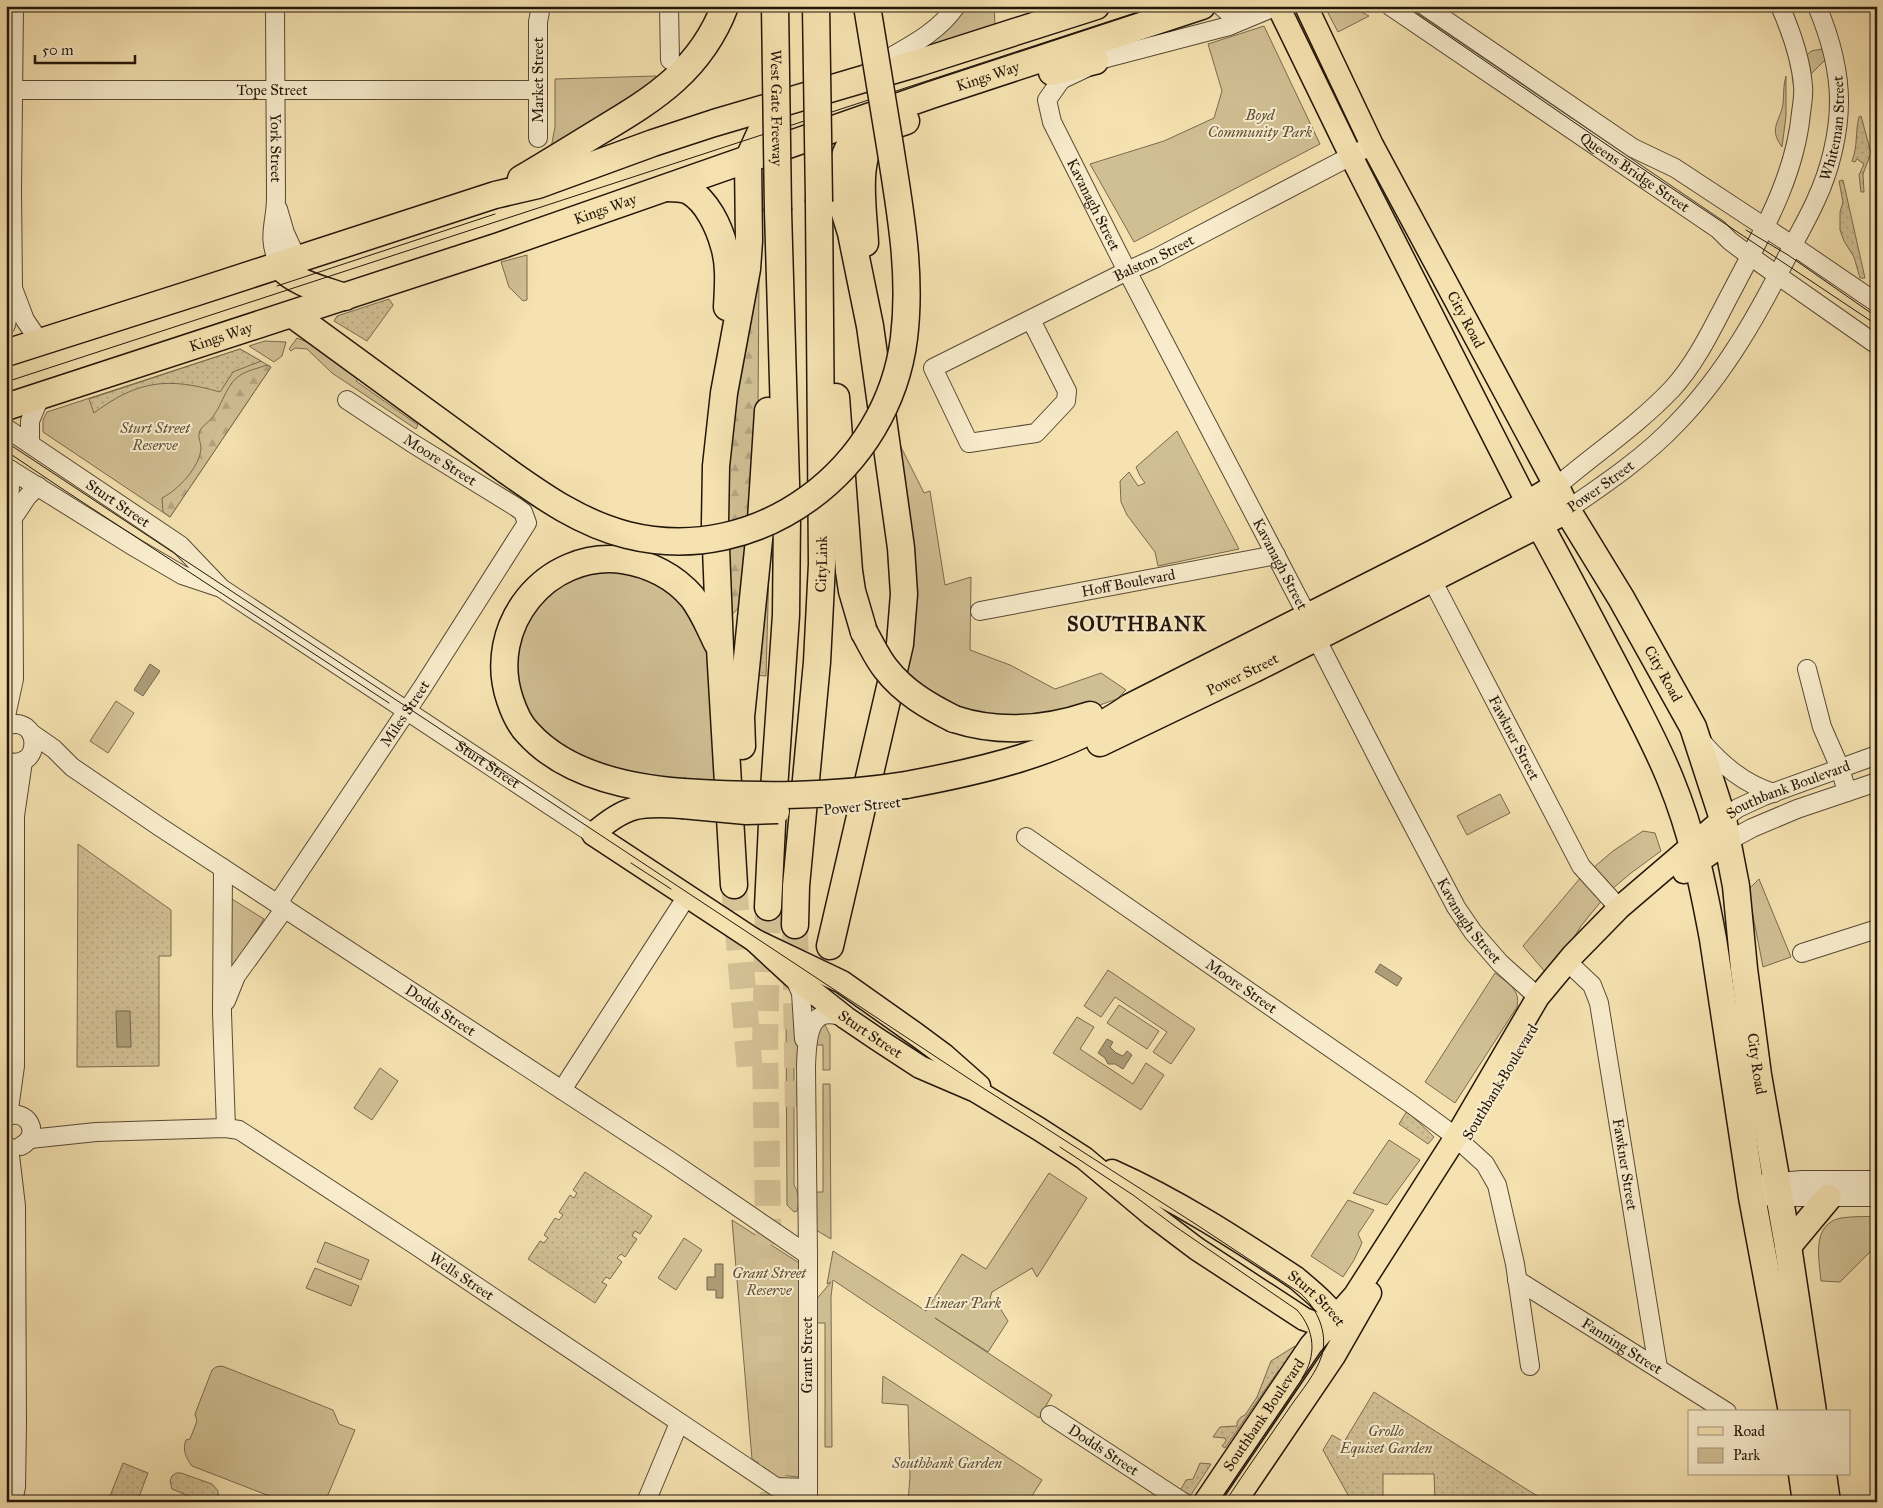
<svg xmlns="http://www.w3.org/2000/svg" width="1883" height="1508" font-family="'IM FELL Great Primer',serif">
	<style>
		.green { fill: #d1bf94; stroke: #7a6a4f }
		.forest { fill: url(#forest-firs); stroke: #7a6a4f }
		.garden { fill: url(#garden-dots); stroke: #7a6a4f }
		.water { fill: #ad9d78; stroke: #75674c }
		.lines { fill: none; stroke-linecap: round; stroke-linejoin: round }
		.highway-tunnel { stroke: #d5c397; stroke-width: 26; stroke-dasharray: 26 13; stroke-linecap: butt }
		.minor-casing { stroke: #574934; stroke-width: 20 }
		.major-casing { stroke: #22160a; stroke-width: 25 }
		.highway-casing { stroke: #22160a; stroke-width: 29 }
		.minor { stroke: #f8eccc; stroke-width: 18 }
		.major { stroke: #f5e2b0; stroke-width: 22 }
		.highway { stroke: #f5e2b0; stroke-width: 26 }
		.tram { stroke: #22160a; stroke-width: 1 }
		.major-bridge-casing { stroke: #22160a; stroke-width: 25; stroke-linecap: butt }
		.highway-bridge-casing { stroke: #22160a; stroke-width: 29; stroke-linecap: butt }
		.major-bridge { stroke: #f5e2b0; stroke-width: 22 }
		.highway-bridge { stroke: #f5e2b0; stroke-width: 26 }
		.labels { text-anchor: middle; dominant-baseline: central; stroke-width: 4; stroke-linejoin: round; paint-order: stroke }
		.street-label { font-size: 15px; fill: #22160a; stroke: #f8eccc }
		.park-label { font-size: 15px; font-style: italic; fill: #5f513a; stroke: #f8eccc }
		.district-label { font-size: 20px; font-weight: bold; letter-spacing: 1px; fill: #22160a; stroke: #f8eccc }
	</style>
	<defs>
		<pattern id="forest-firs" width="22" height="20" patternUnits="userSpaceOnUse" patternTransform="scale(1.25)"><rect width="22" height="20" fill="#d1bf94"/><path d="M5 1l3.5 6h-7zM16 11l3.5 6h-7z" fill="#b3a37e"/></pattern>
		<pattern id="garden-dots" width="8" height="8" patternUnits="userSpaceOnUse" patternTransform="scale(1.25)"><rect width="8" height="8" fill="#d1bf94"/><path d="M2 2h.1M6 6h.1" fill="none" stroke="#b3a37e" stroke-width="1.8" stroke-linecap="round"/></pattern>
	</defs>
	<rect width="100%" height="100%" fill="#f5e2b0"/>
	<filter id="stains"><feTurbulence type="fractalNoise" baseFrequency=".004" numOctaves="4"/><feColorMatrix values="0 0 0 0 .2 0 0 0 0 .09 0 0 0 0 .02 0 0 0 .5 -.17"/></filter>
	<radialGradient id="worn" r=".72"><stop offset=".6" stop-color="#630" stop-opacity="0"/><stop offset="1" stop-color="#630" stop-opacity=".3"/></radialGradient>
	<g class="green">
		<path d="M965 6H994L995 26 915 52 957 18Z"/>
		<path d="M1337 8 1358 10 1369 16 1338 32 1327 11Z"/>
		<path d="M1264 26 1320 144 1134 242 1090 164 1164 141 1214 118 1222 91 1208 44Z"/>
		<path d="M1822 49 1826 59 1809 76 1806 56 1811 51Z"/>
		<path d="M656 76 657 82 551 148 555 127V79Z"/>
		<path d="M1786 76V116L1782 147C1768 128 1780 122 1783 104 1784 94 1783 86 1786 76Z"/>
		<path d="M527 255V300L523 301 509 287 501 262Z"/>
		<path d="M297 338 307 342 359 378 356 381 418 425 416 429 332 373 307 349 295 348 291 351 289 349Z"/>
		<path d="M265 341 286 342 282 356 274 362 249 346Z"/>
		<path d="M240 349 271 367 170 517 43 432V420L47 412Z"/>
		<path d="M1177 431 1239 549 1158 566 1155 552 1127 515 1121 502 1120 481 1129 472 1138 486 1145 483 1140 476 1136 467Z"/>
		<path d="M900 445 924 493 930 491 945 585 971 577 970 650 1010 665 1055 689 1101 673 1126 690 1117 699 1097 706 1043 718 976 715 936 699 903 672Z"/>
		<path d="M577 570 652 573 704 628 708 644 717 788 632 777 567 751 530 718 513 671 529 608Z"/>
		<path d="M116 701 134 713 108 753 90 741Z"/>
		<path d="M1500 794 1510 813 1467 835 1457 816Z"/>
		<path d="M1643 831 1655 833 1661 851 1631 873 1612 889 1593 868 1613 851Z"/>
		<path d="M1581 877 1603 899 1581 926 1562 957 1546 973 1523 946Z"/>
		<path d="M1759 879 1791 957 1763 967 1748 890Z"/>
		<path d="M227 896 264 919 228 974Z"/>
		<path d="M1108 970 1195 1029 1171 1064 1153 1052 1167 1032 1115 997 1101 1017 1084 1006Z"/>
		<path d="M1495 973C1507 983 1521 989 1517 1007L1455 1103 1425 1082Z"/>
		<path d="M1119 1005 1159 1031 1147 1049 1107 1023Z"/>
		<path d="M799 1008V1045L794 1054V1185C799 1194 800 1201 797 1211L794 1212 787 1205 786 1015Z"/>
		<path d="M1077 1017 1094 1027 1080 1049 1133 1084 1146 1063 1164 1075 1141 1110 1053 1053Z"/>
		<path d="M823 1021 830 1035V1070H823V1045H813Z"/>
		<path d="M380 1068 398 1081 372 1120 354 1108Z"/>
		<path d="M823 1084H830L831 1239 816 1230 813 1192H823Z"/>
		<path d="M1389 1140 1420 1160 1387 1205 1353 1193Z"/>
		<path d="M1049 1173 1087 1198 1037 1277 1032 1268 992 1292 990 1298 998 1305 1008 1321 988 1352 935 1318 1052 1395 1039 1418 833 1280 831 1297 832 1447H825V1323H815V1301L831 1282 827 1284 833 1251 926 1311 962 1254 986 1269Z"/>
		<path d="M1348 1200 1374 1210 1358 1234 1362 1243 1354 1260 1343 1277 1311 1256Z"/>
		<path d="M1877 1216V1245L1840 1282 1821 1281C1819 1259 1811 1224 1841 1218 1853 1216 1865 1217 1877 1216Z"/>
		<path d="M732 1220 801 1264 799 1477 778 1475 752 1459Z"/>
		<path d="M684 1238 702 1250 676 1290 658 1278Z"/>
		<path d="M325 1242 369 1260 361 1280 317 1262Z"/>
		<path d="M315 1268 359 1286 351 1306 306 1288Z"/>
		<path d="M222 1366 333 1410 339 1424 355 1430 325 1502H285L192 1466C186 1458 182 1449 186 1440L190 1439 197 1421 195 1414 212 1370 216 1367Z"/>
		<path d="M883 1376 1042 1480 1028 1502H908L910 1477 908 1405 882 1403Z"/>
	</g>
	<g class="forest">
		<path d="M759 272 758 410 740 606 729 618 725 549 729 432Z"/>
		<path d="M267 365 271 367 170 517 163 512 162 498C178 490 200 467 201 448 201 443 198 438 199 433 201 426 211 421 214 415 223 403 227 382 242 374 249 370 259 368 267 365Z"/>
	</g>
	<g class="garden">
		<path d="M1861 116 1871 153 1863 174 1864 192H1861L1859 175 1864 164 1857 159 1855 162 1852 161C1858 146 1855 132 1859 117Z"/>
		<path d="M1843 180 1865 278H1860L1854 257 1844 241 1840 230V212L1843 202 1839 181Z"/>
		<path d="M389 299 393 305 367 341 334 321 337 316Z"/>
		<path d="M240 349 261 361 233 372 220 392C168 377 138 380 94 413L89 399Z"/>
		<path d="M769 564V567L766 676 754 675Z"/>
		<path d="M78 844 171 910V956H159V1066L77 1067Z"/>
		<path d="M1407 1111 1434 1137 1428 1144 1399 1124Z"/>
		<path d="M585 1172 652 1216 640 1234 635 1231 632 1236 637 1239 625 1257 621 1254 617 1258 622 1262 610 1279 606 1277 602 1282 607 1285 595 1303 528 1259 540 1241 544 1243 548 1238 544 1235 555 1218 559 1220 563 1215 559 1212 570 1195 574 1198 577 1193 573 1190Z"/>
		<path d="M1295 1346 1296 1348 1287 1364 1278 1371 1225 1448 1222 1446 1226 1441 1225 1438 1213 1437 1220 1427 1237 1426V1422L1241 1417 1245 1415 1257 1397 1271 1361Z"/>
		<path d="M1293 1387 1301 1393 1227 1502H1213Z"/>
		<path d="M1374 1392 1523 1487 1547 1502H1412V1500H1435L1434 1474H1383V1499H1398V1502H1352L1323 1450 1332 1435 1344 1442Z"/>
		<path d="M123 1463 148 1473 137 1502H110L108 1501Z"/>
		<path d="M1200 1463 1211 1464 1191 1495 1180 1491 1186 1480 1193 1479Z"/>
		<path d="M176 1473H181L212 1484 218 1491V1496L213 1502H203L172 1489 170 1481 172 1476Z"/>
	</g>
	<g class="water">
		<path d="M150 664 160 671 143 696 134 690Z"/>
		<path d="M1380 964 1402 978 1397 986 1375 972Z"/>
		<path d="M116 1011H130L131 1047H117Z"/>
		<path d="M1107 1039 1113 1042 1110 1047 1116 1053 1123 1056 1127 1051 1132 1055 1123 1069 1115 1064H1108L1105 1058 1098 1053Z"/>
		<path d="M715 1264H723V1298H716V1290H707V1277H715Z"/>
	</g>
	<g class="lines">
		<g class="highway-tunnel">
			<path d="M734 885 750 1071"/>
			<path d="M768 907 765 1049 773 1502"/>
			<path d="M795 925 798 1116"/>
		</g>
		<defs>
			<g id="minor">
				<path id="s1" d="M275 6C275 70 276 134 276 197 276 225 266 235 279 265"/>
				<path d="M669 6 670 60"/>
				<path d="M1221 6 1229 13 1243 20"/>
				<path id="s2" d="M1277 6 1229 26 1095 61 1084 69 1061 80 1047 100 1052 122 1127 271 1308 617"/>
				<path id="s3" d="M1390 6 1718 229 1730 241 1750 256 1877 345"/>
				<path d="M1425 6 1633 148 1675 168 1792 245 1877 303"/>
				<path d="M870 69C899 51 936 36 956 6"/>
				<path id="s4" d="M6 90H537"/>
				<path d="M538 138V22L541 6"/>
				<path d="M278 209 285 233 297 259"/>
				<path d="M14 291 25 320 40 342"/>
				<path id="s5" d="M1031 320 1067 391 1066 401 1036 433 969 443 933 368 1127 271 1156 258 1372 145"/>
				<path d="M6 325 13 288 12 190 14 6"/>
				<path id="s6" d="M6 428 180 545 221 588 593 834"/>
				<path d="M30 444V421L40 397"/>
				<path d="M6 467 136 548 182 575 218 587"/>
				<path d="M1556 487C1594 454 1637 426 1672 389 1698 361 1715 322 1733 289 1762 233 1795 177 1801 113 1802 105 1804 95 1803 86 1801 60 1791 31 1780 6"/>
				<path id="s7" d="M1567 510C1605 484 1645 457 1677 423 1726 373 1761 309 1792 247 1800 231 1809 216 1816 200 1830 170 1839 134 1839 101 1839 68 1830 37 1817 6"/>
				<path d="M13 518 27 497 38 486"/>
				<path id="s8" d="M1431 578 1581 866 1619 908"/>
				<path id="s9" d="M980 611 1276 555"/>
				<path id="s10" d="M1316 638 1389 780 1456 907 1473 932 1500 963 1538 997"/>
				<path d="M1807 669 1822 727 1840 768 1847 792"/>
				<path d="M6 716 14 679 13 524 9 504 11 470"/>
				<path d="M6 726C42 713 43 773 6 761"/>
				<path id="s11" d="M31 733 54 749 72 767 160 827 669 1160 808 1255"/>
				<path d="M1702 742C1722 765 1744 784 1774 793"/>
				<path id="s12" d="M1723 819 1738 808 1764 796 1877 755"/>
				<path id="s13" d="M1026 837 1410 1103 1456 1137"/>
				<path d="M1728 841 1752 828 1797 809 1877 782"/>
				<path d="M223 868 222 1013 226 1128"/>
				<path id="s14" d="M278 903 422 688 527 523 523 512 516 507 412 443 347 400"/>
				<path d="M1802 953 1877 929"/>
				<path id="s15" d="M1575 969 1592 985 1599 1003 1658 1368"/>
				<path d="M794 977 801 993 804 1039"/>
				<path d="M226 1001 236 976 285 908"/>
				<path d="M562 1090 687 896"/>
				<path d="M8 1116 15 1066V816L23 761"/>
				<path d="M6 1117C28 1107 42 1135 21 1146"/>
				<path id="s16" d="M30 1139 96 1132 226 1128 239 1130 415 1245 776 1487 807 1488"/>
				<path d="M1463 1144 1485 1164 1497 1185 1515 1264 1530 1366"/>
				<path d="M9 1147 16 1206 17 1425 16 1487 13 1502"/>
				<path d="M1766 1183 1802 1180H1877"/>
				<path d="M1770 1197H1877"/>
				<path id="s17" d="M1517 1280 1727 1412"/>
				<path id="s18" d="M1050 1415 1183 1502"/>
				<path d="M646 1502 679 1423"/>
				<path d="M808 1502V1255L806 1067C807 1040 807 1002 846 1018"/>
			</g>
			<g id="major">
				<path d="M1278 6 1351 156 1528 504"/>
				<path id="s19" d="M1306 6 1372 145 1556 487"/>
				<path d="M682 807C640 804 626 805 593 834L754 940 842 982 917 1035 944 1055 979 1086"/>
				<path d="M1684 872 1728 841"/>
				<path id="s20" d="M754 940 794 977 846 1018 877 1039 920 1067 976 1091 1039 1129 1084 1158 1152 1215 1197 1249 1304 1319 1338 1331"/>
				<path id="s21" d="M1112 1171C1177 1200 1237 1239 1296 1278 1314 1293 1332 1308 1344 1328"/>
				<path id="s22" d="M1205 1502 1311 1345 1355 1295 1456 1137 1538 997 1573 955 1619 908 1723 819"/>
				<path d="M1235 1502 1334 1356 1370 1293"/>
			</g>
			<g id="highway">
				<path d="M1052 72 1095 61"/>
				<path d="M521 179C548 163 574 147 600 131 656 98 701 69 725 6"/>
				<path d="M667 188C674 188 682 188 689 191 707 201 719 227 724 246 730 265 728 287 727 307"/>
				<path d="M865 243C864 214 854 159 875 137 883 129 896 124 906 121"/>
				<path d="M279 265C295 284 322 289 345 297"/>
				<path d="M292 314 507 471"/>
				<path d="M6 353 200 291 495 195 538 185 653 143 714 123 918 63 1096 6"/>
				<path d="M836 397 849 571 852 591 864 632"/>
				<path id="s23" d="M6 407 499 246 931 95 1202 6"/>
				<path d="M1528 504C1559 559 1588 615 1618 672 1636 708 1656 743 1671 781 1692 832 1703 885 1713 939L1752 1197 1792 1412"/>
				<path d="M954 719C1000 734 1045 730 1090 715"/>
				<path id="s24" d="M1100 743 1254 669 1555 516"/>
				<path d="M742 746 741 717 761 520 768 411"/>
				<path id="s25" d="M906 785C982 771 1066 752 1130 707L1432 554 1528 504 1556 487 1567 510 1621 598 1693 727 1723 819 1736 886 1744 969 1758 1075 1788 1246 1813 1412"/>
				<path d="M683 792C629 788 566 775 528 733 519 724 514 712 510 700 485 626 546 550 623 560 650 564 675 577 692 597 703 611 709 627 717 643"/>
				<path d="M734 885 720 648 715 523 716 466 724 393 747 269 749 241 748 160 773 105"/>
				<path d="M768 907 773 804 786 615 787 517 778 211"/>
				<path id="s26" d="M795 925 796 886 817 662 822 564 819 202"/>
				<path d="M830 946 900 644 904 594 901 548 870 326 851 233 839 194V185L840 175 846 153 855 134 861 125 873 116"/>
				<path d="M1788 1246 1828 1198"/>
				<path d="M1802 1474 1806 1502"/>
				<path d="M1823 1474 1827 1502"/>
			</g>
		</defs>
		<use href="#minor" class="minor-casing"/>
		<use href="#major" class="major-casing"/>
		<use href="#highway" class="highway-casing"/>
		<use href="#minor" class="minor"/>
		<use href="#major" class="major"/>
		<use href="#highway" class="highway"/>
		<g class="tram">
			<path d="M1405 6 1613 149 1877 325"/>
			<path d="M1746 230 1788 255 1871 313"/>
			<path d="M277 286 495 214"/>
			<path d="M6 382 1156 6"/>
			<path d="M6 442 977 1084 1197 1225 1300 1293C1317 1308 1328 1332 1322 1355 1316 1374 1301 1391 1290 1407 1268 1439 1246 1470 1225 1502"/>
			<path d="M6 451 61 488 389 703"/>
			<path d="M631 863 671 889"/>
			<path d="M1060 1147 1133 1195 1176 1227 1297 1310C1315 1330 1317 1356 1302 1378"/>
		</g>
		<defs>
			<path id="major-bridge" d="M682 807 746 813 778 812"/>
			<g id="highway-bridge">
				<path id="s27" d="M775 6 778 211"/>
				<path d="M816 6 819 202"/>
				<path d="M507 471C545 498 581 523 627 535 759 568 888 469 904 338 912 273 900 210 890 146 882 100 875 53 867 6"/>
				<path d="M864 632C871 644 877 658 886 669 904 692 928 706 954 719"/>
				<path d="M683 792C760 797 829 797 906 785"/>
			</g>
		</defs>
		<use href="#major-bridge" class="major-bridge-casing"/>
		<use href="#highway-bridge" class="highway-bridge-casing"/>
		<use href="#major-bridge" class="major-bridge"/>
		<use href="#highway-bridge" class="highway-bridge"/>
	</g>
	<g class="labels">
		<g class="street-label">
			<text stroke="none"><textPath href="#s23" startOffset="1036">Kings Way</textPath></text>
			<text transform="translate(538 80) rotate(-90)">Market Street</text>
			<text stroke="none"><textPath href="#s4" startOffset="266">Tope Street</textPath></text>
			<text stroke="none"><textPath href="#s27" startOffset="102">West Gate Freeway</textPath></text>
			<text stroke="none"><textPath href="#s7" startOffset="479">Whiteman Street</textPath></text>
			<text stroke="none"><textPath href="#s1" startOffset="142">York Street</textPath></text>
			<text stroke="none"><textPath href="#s3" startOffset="296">Queens Bridge Street</textPath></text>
			<text stroke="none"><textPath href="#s2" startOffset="369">Kavanagh Street</textPath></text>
			<text stroke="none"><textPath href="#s23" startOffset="631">Kings Way</textPath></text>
			<text stroke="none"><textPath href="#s5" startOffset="531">Balston Street</textPath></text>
			<text stroke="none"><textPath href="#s19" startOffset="352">City Road</textPath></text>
			<text stroke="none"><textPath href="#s23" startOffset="226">Kings Way</textPath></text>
			<text transform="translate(440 460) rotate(32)">Moore Street</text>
			<text stroke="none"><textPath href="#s7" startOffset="41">Power Street</textPath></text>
			<text stroke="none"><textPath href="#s6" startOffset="135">Sturt Street</textPath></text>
			<text stroke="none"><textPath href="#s26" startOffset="362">CityLink</textPath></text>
			<text stroke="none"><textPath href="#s2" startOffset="774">Kavanagh Street</textPath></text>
			<text stroke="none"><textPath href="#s9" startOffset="151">Hoff Boulevard</textPath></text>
			<text stroke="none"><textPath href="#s24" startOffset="158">Power Street</textPath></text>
			<text stroke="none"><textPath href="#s25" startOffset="934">City Road</textPath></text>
			<text stroke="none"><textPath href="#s14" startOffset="228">Miles Street</textPath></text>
			<text stroke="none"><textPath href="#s8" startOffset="180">Fawkner Street</textPath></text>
			<text stroke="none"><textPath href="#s6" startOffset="589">Sturt Street</textPath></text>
			<text stroke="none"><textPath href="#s12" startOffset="72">Southbank Boulevard</textPath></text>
			<text transform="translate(862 806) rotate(-6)">Power Street</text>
			<text stroke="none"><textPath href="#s10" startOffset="322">Kavanagh Street</textPath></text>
			<text stroke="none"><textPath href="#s13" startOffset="262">Moore Street</textPath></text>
			<text stroke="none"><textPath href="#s11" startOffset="495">Dodds Street</textPath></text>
			<text stroke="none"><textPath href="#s20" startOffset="150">Sturt Street</textPath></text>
			<text stroke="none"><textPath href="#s25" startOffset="1339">City Road</textPath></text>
			<text transform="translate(1500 1082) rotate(-59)">Southbank Boulevard</text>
			<text stroke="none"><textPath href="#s15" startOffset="206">Fawkner Street</textPath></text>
			<text stroke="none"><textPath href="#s16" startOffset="476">Wells Street</textPath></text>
			<text stroke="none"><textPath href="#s21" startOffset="242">Sturt Street</textPath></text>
			<text stroke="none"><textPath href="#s17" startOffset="124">Fanning Street</textPath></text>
			<text transform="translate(807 1355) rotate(-90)">Grant Street</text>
			<text stroke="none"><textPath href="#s22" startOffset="105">Southbank Boulevard</textPath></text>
			<text stroke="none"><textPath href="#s18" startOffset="64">Dodds Street</textPath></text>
		</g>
		<g class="park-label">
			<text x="1260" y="115">Boyd<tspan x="1260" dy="17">Community Park</tspan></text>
			<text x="155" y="428">Sturt Street<tspan x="155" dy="17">Reserve</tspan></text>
			<text x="769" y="1273">Grant Street<tspan x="769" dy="17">Reserve</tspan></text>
			<text x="963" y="1303">Linear Park</text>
			<text x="1386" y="1431">Grollo<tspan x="1386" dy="17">Equiset Garden</tspan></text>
			<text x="947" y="1463">Southbank Garden</text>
		</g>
		<g class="district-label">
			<text x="1137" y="624">SOUTHBANK</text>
		</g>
	</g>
	<rect width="1883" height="1508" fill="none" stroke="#f5e2b0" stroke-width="25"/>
	<rect x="8" y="8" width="1868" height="1493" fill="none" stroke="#22160a" stroke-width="2.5"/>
	<rect x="12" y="12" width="1858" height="1483" fill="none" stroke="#22160a"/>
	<rect x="1688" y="1410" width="162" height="65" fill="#f8eccc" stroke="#a2967e"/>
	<rect x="1698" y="1427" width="25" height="8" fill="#f5e2b0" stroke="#a2967e"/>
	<text x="1733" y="1436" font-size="15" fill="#22160a">Road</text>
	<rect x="1698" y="1448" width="25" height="15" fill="#d1bf94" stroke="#a2967e"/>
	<text x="1733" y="1460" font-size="15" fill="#22160a">Park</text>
	<path d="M35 55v8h100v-8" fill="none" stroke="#22160a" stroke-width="2.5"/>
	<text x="42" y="55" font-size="15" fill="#22160a" stroke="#f8eccc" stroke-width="4" paint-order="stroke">50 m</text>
	<rect width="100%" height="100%" filter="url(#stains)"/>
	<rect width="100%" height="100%" fill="url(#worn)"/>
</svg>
